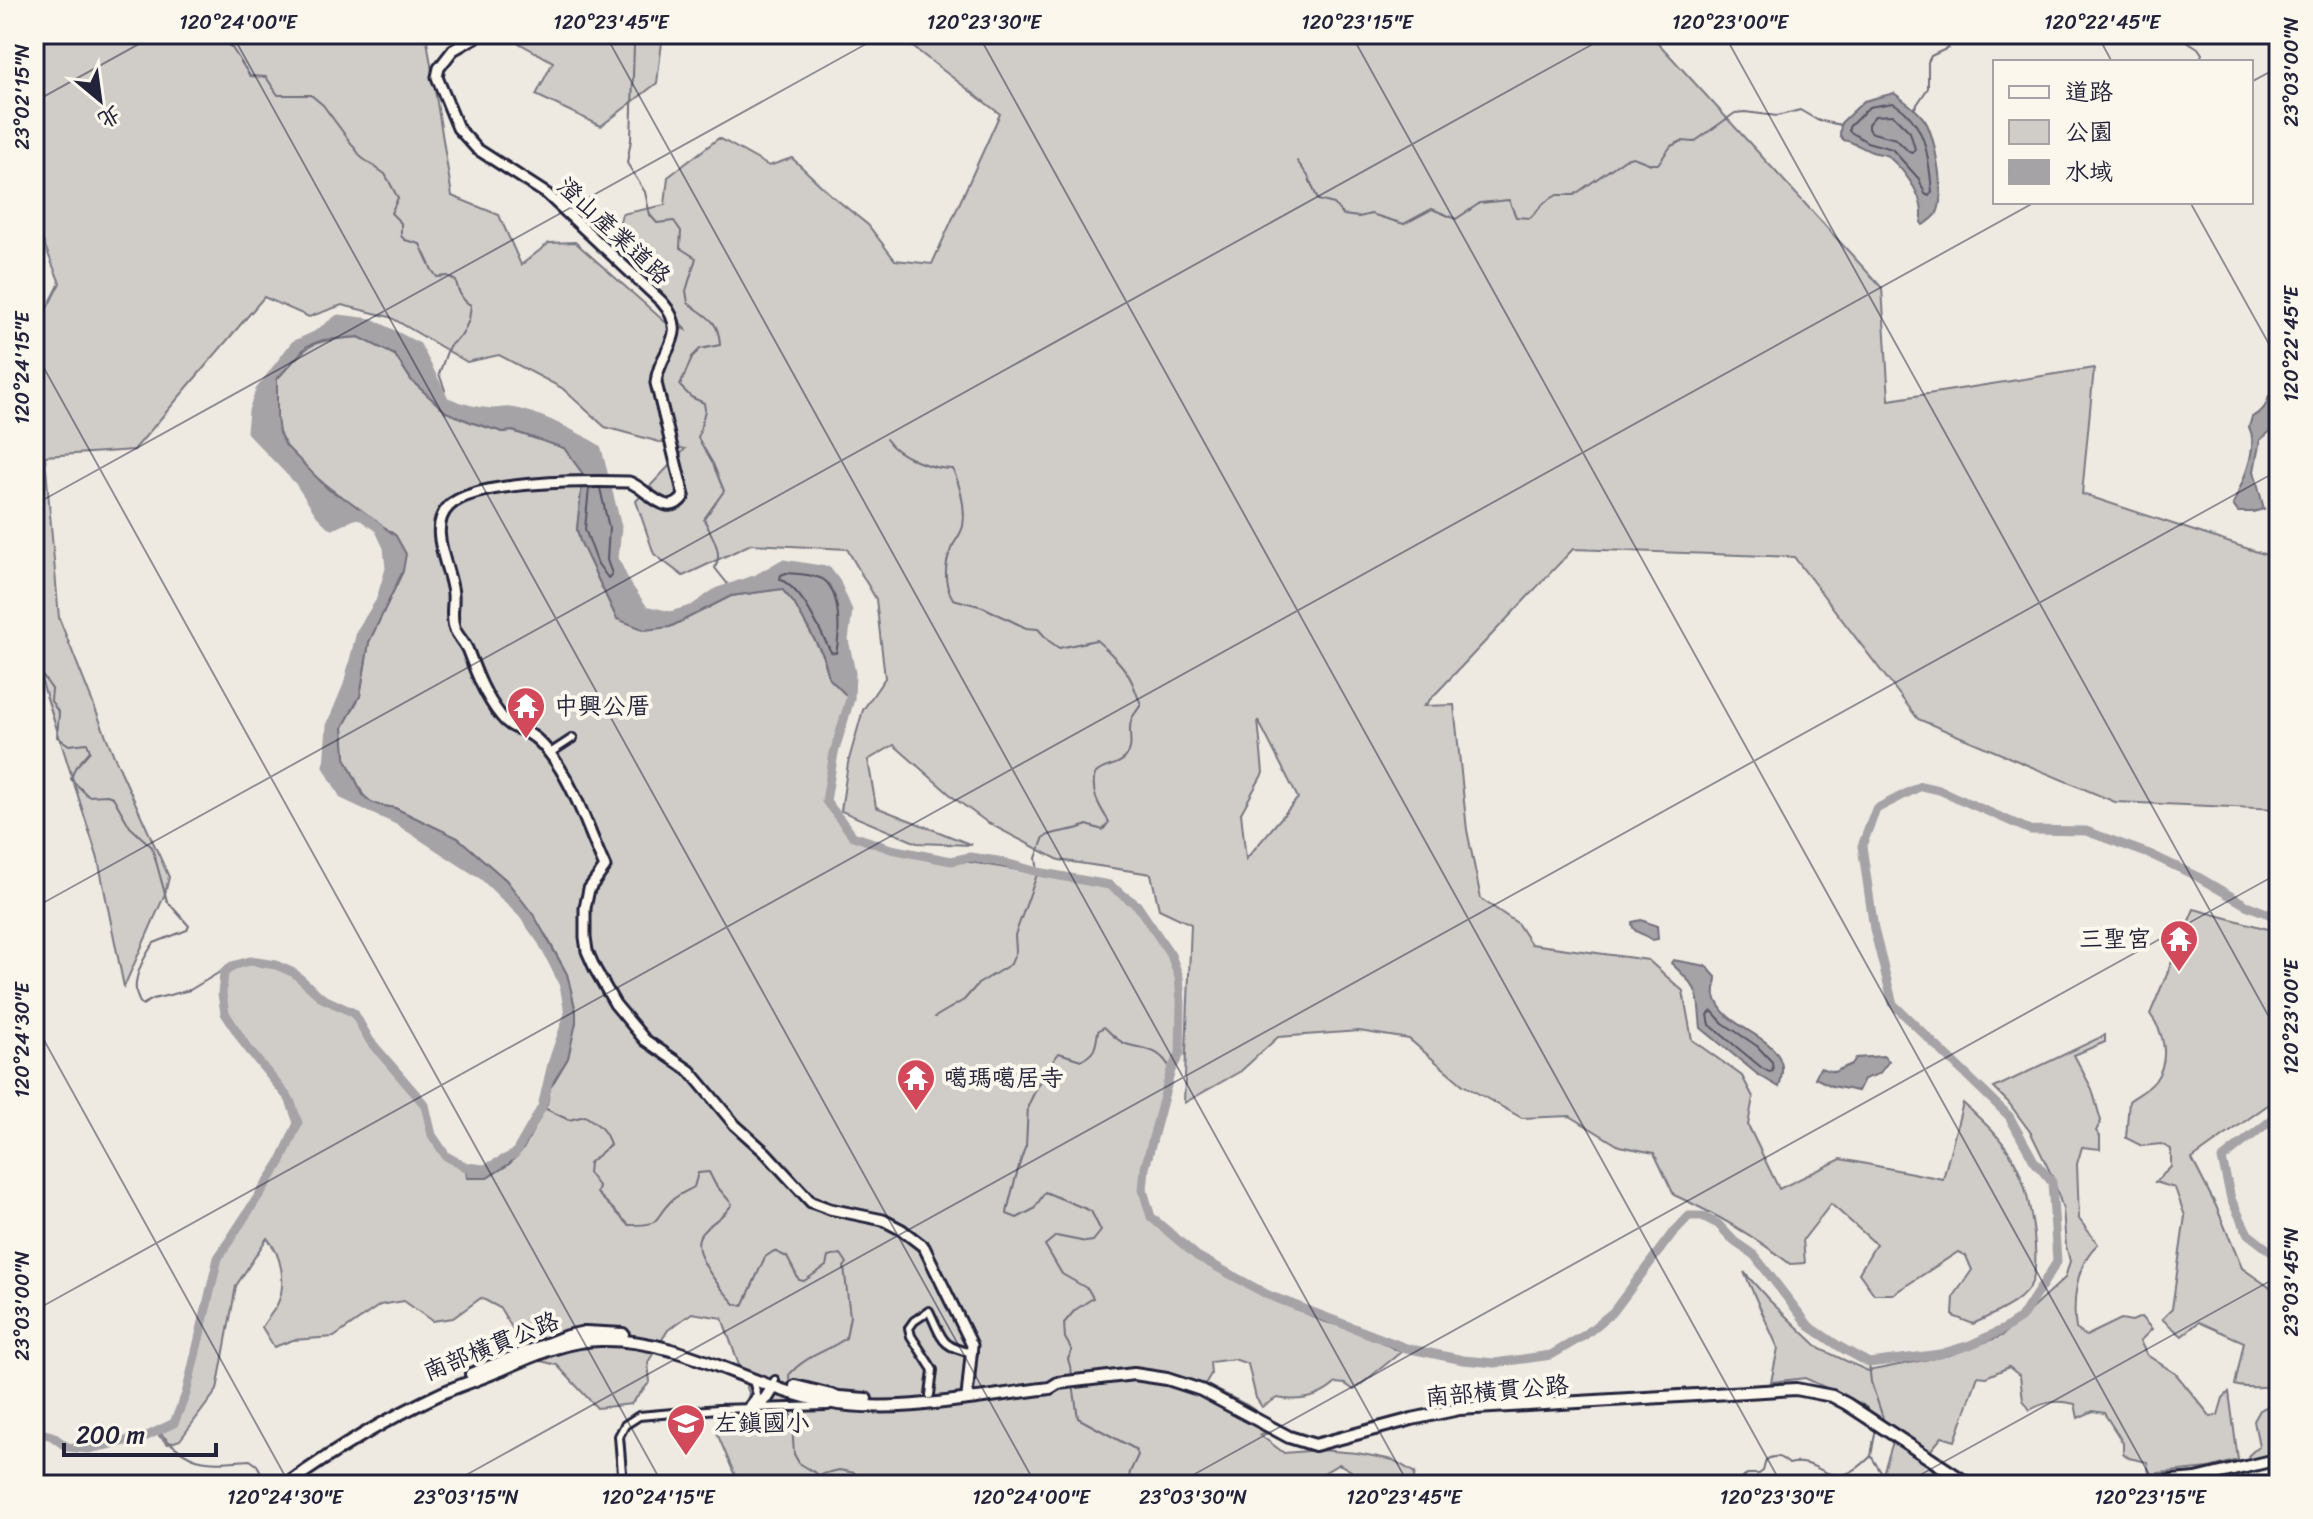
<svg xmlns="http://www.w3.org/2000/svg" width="2313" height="1519" font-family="Sriracha,'LXGW WenKai TC',sans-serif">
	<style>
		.green { fill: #d0cdc9; stroke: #797882; stroke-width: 2; fill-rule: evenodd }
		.water { fill: #a6a3a7; stroke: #716f7c; stroke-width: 2 }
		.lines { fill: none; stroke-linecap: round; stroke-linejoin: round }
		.shore { stroke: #575666; stroke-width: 2 }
		.stream { stroke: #716f7c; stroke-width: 2 }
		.river { stroke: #a6a3a7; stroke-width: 9 }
		.street-casing { stroke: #22223b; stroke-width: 12 }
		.secondary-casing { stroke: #22223b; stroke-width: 15 }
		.primary-casing { stroke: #22223b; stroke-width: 16 }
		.street { stroke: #fbf7ec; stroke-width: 6 }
		.secondary { stroke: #fbf7ec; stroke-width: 9 }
		.primary { stroke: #fbf7ec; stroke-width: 10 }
		.ticks { fill: none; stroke: #22223b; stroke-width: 2; stroke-opacity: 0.45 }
		.labels { text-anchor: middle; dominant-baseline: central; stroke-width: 8; stroke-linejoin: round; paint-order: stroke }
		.street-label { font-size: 24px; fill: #22223b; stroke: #fbf7ec }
		.poi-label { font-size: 24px; fill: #22223b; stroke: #fbf7ec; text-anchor: start }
		.neatline { fill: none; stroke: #22223b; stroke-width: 3 }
		.ticks-label { font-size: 20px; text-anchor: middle; fill: #22223b }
	</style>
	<rect width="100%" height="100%" fill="#eeeae2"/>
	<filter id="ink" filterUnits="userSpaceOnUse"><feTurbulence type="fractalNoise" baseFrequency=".0125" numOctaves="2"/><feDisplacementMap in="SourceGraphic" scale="16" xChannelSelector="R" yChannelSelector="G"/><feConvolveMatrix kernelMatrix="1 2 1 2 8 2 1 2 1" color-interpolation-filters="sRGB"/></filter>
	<g filter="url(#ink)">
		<g class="green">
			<path d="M34 34H426L452 196 499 215 521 265 549 243 575 242 665 322 686 330 615 242 622 214 665 205 668 177 719 138 769 166 792 158 831 195 868 225 895 260 932 264 1000 114 896 34H1650L1882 288 1889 400 2094 368 2082 494 2279 559V809L2115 802 1918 719 1794 557 1573 549 1424 706 1454 705 1467 830 1481 899 1517 923 1531 944 1648 960 1683 991 1692 1040 1742 1076 1753 1097 1748 1125 1779 1189 1841 1159 1943 1179 1963 1103C2011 1146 2023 1163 2033 1227 2035 1242 2038 1267 2032 1282 2024 1303 1992 1314 1973 1324L1953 1316 1954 1296 1972 1270 1966 1256 1958 1252 1893 1294H1874L1859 1273 1876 1244 1831 1204 1803 1240 1805 1263 1790 1264C1753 1235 1716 1214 1674 1195L1654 1153 1619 1146 1570 1116 1522 1118 1463 1085 1409 1039 1359 1031 1278 1037 1241 1071 1184 1103 1191 924 1159 909 1151 874 1059 860 988 823 954 798 894 745 868 760 876 807 972 845 917 843 841 811 848 763 863 710 885 678 876 599 847 549 751 544 683 576 654 554 636 501 685 449 605 427 562 388 499 355 467 362 390 317 342 305 309 317 264 297 134 450 45 456 59 618 114 756 169 877 165 894 124 987 98 859 34 657V334L60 283 34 219ZM1258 720 1298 798 1246 859 1241 813 1263 773Z"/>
			<path d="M508 34H663L657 83 601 126 536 95 553 62 508 37Z"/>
			<path d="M359 337 395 355 412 381 446 412 473 423 503 432 512 431 564 448 583 474 577 529 580 541 617 619 670 627 731 596 782 589 794 603 823 655 829 678 850 699 834 753 826 801 853 836 891 849 1109 885 1137 905 1171 955 1179 977 1180 1054 1171 1070 1145 1168 1143 1190 1151 1217 1197 1256 1268 1295 1322 1321 1359 1331 1401 1352 1354 1390 1345 1384 1336 1383C1319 1399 1299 1402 1277 1398L1262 1407 1256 1398 1248 1364 1234 1359 1210 1362 1211 1374 1205 1384 1247 1405 1277 1426 1260 1435 1284 1453 1320 1450 1357 1453 1393 1460 1415 1473 1412 1485H1375L1339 1464 1319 1476 1317 1485H739L716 1431 740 1425 749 1393 722 1318 692 1313 668 1330 648 1362 650 1382 631 1404 597 1408 557 1365 541 1361 519 1339 500 1308 481 1298 453 1318 432 1321 404 1301 380 1305 334 1337 293 1340 274 1347 262 1327C267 1319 273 1312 277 1305 287 1284 282 1255 267 1238L236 1286 217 1390 180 1440 168 1444 156 1433 174 1423 186 1394 218 1258 280 1163 298 1123 290 1100 246 1046 225 1013 222 994 224 973 232 966 250 961 276 965 294 973 322 998 354 1013 370 1041 425 1105 432 1135 446 1156 466 1167 467 1178H487L509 1164 523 1149 546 1104 550 1088 568 1058 576 1012 567 974 547 937 506 880 458 838 395 808 373 804 363 795 345 758 343 727 360 696 369 642 403 571 396 536C366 514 293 468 280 435 273 419 277 397 277 379 311 342 308 341 359 337Z"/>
			<path d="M2194 909 2279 932V1097L2192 1159 2216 1206 2242 1268 2279 1294V1464L2253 1465 2248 1456 2259 1446 2254 1421 2260 1410 2276 1402 2278 1387C2264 1385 2249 1390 2235 1385L2244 1342 2199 1322 2182 1336 2162 1319 2172 1309 2185 1216 2175 1188 2155 1182 2171 1167V1149L2161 1144 2142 1146 2126 1138 2129 1101C2137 1095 2149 1089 2155 1081 2170 1060 2165 1034 2150 1014Z"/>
			<path d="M2105 1035V1042L2074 1055 2092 1089 2101 1121 2096 1131 2100 1136V1149L2082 1147 2077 1164 2079 1219 2098 1244C2076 1263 2072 1302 2076 1329L2086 1336 2121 1319 2132 1321 2141 1317 2152 1329 2140 1341 2147 1355 2176 1374 2211 1417 2218 1415 2223 1398 2229 1392 2238 1460 2209 1468 2149 1474 2147 1462 2129 1458 2123 1453V1443L2104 1413 2093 1411 2078 1418 2075 1404C2058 1400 2046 1401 2030 1410L2023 1400 2020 1376 2009 1367 1986 1377 1978 1376 1955 1441 1942 1437 1930 1451 1928 1463 1942 1485H1884L1882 1477 1896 1432 1862 1404 1805 1378 1771 1382 1778 1348 1744 1272 1769 1300 1820 1349 1868 1371 1950 1355 2002 1336 2065 1278 2070 1261 2066 1246 2063 1209 2053 1178 2031 1133 2008 1102 1994 1088Z"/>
		</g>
		<g class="water">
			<path d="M1894 93C1905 102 1920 111 1927 124 1935 141 1946 196 1937 213 1934 219 1928 222 1923 225L1921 222C1927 200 1906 172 1889 157 1884 153 1878 154 1872 152 1861 148 1855 142 1843 140L1840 135 1841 123 1864 101Z"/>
			<path d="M339 319 371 323 417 347 445 401C461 408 475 412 493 413 500 413 505 411 511 412 535 415 577 436 597 449L617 527 614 559 626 585 644 610 670 616 694 609 718 592 757 579 783 564 827 571 836 583 848 611 844 640 851 673 850 699 829 678 823 655 794 603 782 589 731 596 670 627 645 630 617 619 580 541 577 529 583 474 564 448 513 431 503 432 473 423 446 412 412 381 395 355 359 337 323 340 307 346 277 379V417L279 433 286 446 329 490 348 500 396 536 406 554 403 571 369 642 360 696 343 727 345 758 363 795 373 804 395 808 458 838 506 880 535 917 567 974 576 1012V1023L568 1058 550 1088 547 1104 523 1149 509 1164 487 1178H467L466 1167 485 1169 515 1154 542 1107 552 1064 569 1014 564 984 542 941 522 913 484 876 399 821 344 795 328 766 331 726 348 685 361 632 380 602 390 569 388 547 379 528 358 513 332 525 320 513 299 481 251 431 253 411 260 391 295 345 317 335Z"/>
			<path d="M2279 389V407L2273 429 2260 440 2254 471 2264 509 2253 512H2238L2233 505C2241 484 2260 448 2249 427L2252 417C2262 411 2266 408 2269 396Z"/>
			<path d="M1641 920 1657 926 1658 939 1652 940C1644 932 1632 935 1632 922Z"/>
			<path d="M1673 960 1706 966 1716 977C1716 983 1714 991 1715 996 1723 1028 1772 1033 1781 1062 1784 1070 1781 1080 1779 1087L1757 1074 1701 1028C1697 990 1701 991 1671 963Z"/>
			<path d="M1883 1056 1889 1061 1879 1074 1864 1079 1858 1091 1832 1086 1815 1078 1820 1068 1834 1072 1852 1064 1856 1058Z"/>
		</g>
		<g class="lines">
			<g class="shore">
				<path d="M1893 103C1926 122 1929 157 1932 192L1929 196 1925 194 1919 179 1892 149 1867 142 1849 131V127L1869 107Z"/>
				<path d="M1893 115 1910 132 1915 149 1913 153 1909 152 1896 139 1873 133 1868 129V124L1875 116Z"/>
				<path d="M589 488 585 529 598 564 608 578 612 574 607 560 609 528 600 488"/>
				<path d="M786 573C796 574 815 574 824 580 841 593 840 635 836 653L831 652C818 628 805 592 780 579L781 575Z"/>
				<path d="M1712 1011 1723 1023 1757 1046 1772 1062 1773 1071 1769 1072 1762 1068 1710 1025 1708 1015Z"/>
			</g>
			<g class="stream">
				<path d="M215 34 232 48 250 76 266 77 278 95H311L323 105 362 158 385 174 398 198 391 213 401 223V236L405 240 420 244 432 270 437 277 448 276 456 281C458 291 462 301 471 305L469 320 462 335 449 346 439 374 445 390 442 396"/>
				<path d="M639 34 634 45 631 140 627 163 645 192 650 215 657 223 674 221 681 231 680 248 696 258 686 291 688 303C707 317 719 320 720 345L700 349 692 357 680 386 691 397 704 403 705 410 698 438 713 464 724 491 704 519C711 535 724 552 715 568L730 587"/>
				<path d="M2191 34 2187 41 2198 48 2202 54 2199 62"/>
				<path d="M1914 109 1928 88V62L1931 56 1948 48 1956 34"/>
				<path d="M1297 161 1308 176 1318 200 1334 204 1343 215 1359 217 1371 214 1404 224 1432 209 1456 219 1480 203 1509 200 1516 217 1530 218 1545 202 1557 195H1574L1625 159 1633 157 1651 164H1658L1671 146 1682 141 1694 142 1735 113 1745 112 1777 116 1800 110 1817 120 1841 125"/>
				<path d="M886 439C898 457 931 469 953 469 960 486 966 508 963 526 961 535 954 542 951 549 944 567 943 583 953 599L983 607 1026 628 1038 629 1049 641 1059 648 1096 640C1106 648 1126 668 1131 680 1135 688 1137 696 1141 704 1138 711 1132 715 1131 721 1127 735 1136 747 1124 759 1115 767 1104 765 1095 774 1090 793 1100 807 1109 822L1103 830 1087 825C1073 832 1058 830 1044 837L1036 858 1038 872 1015 935 1016 951 1011 964 978 984 964 1000 935 1017"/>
				<path d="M34 573 38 578 34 586"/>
				<path d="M34 608 42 610 43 616 34 654"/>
				<path d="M34 664 52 689 51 701 59 713 57 737 69 745 87 743 90 751 75 768 71 779 88 796 107 795 113 797 130 827 152 847 167 901 189 926 187 930 154 943 151 947C140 964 128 988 142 1005L153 999 190 990 220 972 224 973"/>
				<path d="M542 1107 569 1120 585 1116C598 1124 606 1130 610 1145L589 1163 588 1173 599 1187 597 1193 629 1225C664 1225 651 1221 671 1201 677 1195 687 1191 694 1187L698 1173 709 1172 715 1184 732 1204C724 1218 710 1222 701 1234 688 1253 723 1291 735 1304L743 1306 765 1257 774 1251 787 1257 799 1280 804 1281 826 1266 828 1257 841 1254 847 1263 844 1267 850 1316 846 1338C827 1352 804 1356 789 1375L790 1389"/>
				<path d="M1869 1363 1871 1382 1883 1418 1880 1422"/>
				<path d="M1073 1377 1068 1359 1072 1350 1065 1338 1064 1323 1075 1310 1093 1298 1088 1289 1062 1274 1045 1245 1056 1236 1086 1242 1093 1241 1101 1231 1091 1211 1045 1192 1034 1209 1017 1218 1007 1214C1008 1204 1022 1153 1026 1146L1028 1106 1043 1074 1059 1053 1081 1060C1096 1054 1096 1045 1098 1031L1104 1027C1111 1033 1117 1041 1126 1044 1146 1050 1160 1048 1171 1070"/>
				<path d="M1073 1384 1078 1418 1135 1449 1138 1455 1130 1472 1128 1485"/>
				<path d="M791 1411 794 1454 799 1463 819 1475 839 1470 855 1473 858 1485"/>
				<path d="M1876 1428 1871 1456 1889 1485"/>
				<path d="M158 1431C191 1466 205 1463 250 1460L257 1465 268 1485"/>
				<path d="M1736 1485 1747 1474H1759L1763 1471 1766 1460C1776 1454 1781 1457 1789 1464 1823 1455 1829 1499 1871 1456"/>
			</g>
			<g class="river">
				<path d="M2279 1114 2222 1159 2231 1199 2248 1234 2279 1258"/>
				<path d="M34 1307 38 1310 39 1331 34 1343"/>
				<path d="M34 1431 52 1436 67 1447 88 1449 145 1437 174 1423 186 1394 218 1258 280 1163 298 1123 290 1100 246 1046 225 1013 222 994 224 973 232 966 250 961 276 965 294 973 322 998 354 1013 370 1041 425 1105 432 1135 446 1156 466 1167 485 1169 515 1154 542 1107 552 1064 569 1014 564 984 542 941 522 913 484 876 399 821 344 795 328 766 331 726 348 685 361 632 380 602 390 569 388 547 379 528 358 513 332 525 320 513 299 481 251 431 253 411 260 391 295 345 317 335 339 319 371 323 417 347 445 401C461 408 475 412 493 413 500 413 505 411 511 412 534 415 577 436 597 449L617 527 614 559 626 585 644 610 670 616 694 609 718 592 757 579 783 564 827 571 836 583 848 611 844 640 851 673 850 699 834 753 826 801 853 836 891 849 951 861 970 857 998 861 1038 872 1109 885 1137 905 1171 955 1179 977 1181 1002 1180 1054 1171 1070 1145 1168 1143 1190 1151 1217 1197 1256 1268 1295 1406 1348 1463 1360 1495 1363 1551 1355 1585 1335 1613 1312 1671 1235 1689 1216H1702L1718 1224 1735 1242 1754 1255 1809 1326 1840 1347 1869 1363 1940 1354 1970 1345 2004 1329 2021 1318 2057 1262 2052 1182 2034 1161 2009 1116 1893 1004 1874 929 1862 846 1876 809 1921 786 1939 790 2030 830 2086 831 2152 855 2198 877 2246 905 2279 918"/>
			</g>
			<defs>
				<g id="street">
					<path d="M550 753 573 738"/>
					<path d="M34 1067 36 1070"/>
					<path d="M930 1395 933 1370 911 1336 909 1328 914 1321 929 1311C943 1339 940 1347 973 1353"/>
					<path d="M749 1405 757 1395 753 1380"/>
					<path d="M750 1406 764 1397 775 1380"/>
					<path d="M759 1407 769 1399 777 1386"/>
					<path d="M623 1485 619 1436 625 1425 639 1416 718 1409 828 1406"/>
				</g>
				<path id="secondary" d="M481 34 453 50 439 68 437 77 458 128 477 149 547 194 662 302C692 336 658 351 656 383L684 496C667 521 647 488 629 482 591 481 476 480 449 506 426 528 451 569 453 594 454 606 450 618 455 630 459 638 465 643 468 651 477 675 485 696 501 716 510 728 520 728 531 735 541 741 549 752 556 762 577 793 589 832 605 867L589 889 585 908V937L587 951 595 969 615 1004 645 1040 690 1071 735 1125 766 1153 811 1202 830 1209 883 1220 902 1230 924 1247 972 1345 967 1397"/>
				<g id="primary">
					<path d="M471 1374 567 1336 585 1332 623 1334"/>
					<path d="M795 1386 839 1397 866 1399"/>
					<path d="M286 1485C336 1449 386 1419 442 1393 460 1385 480 1379 498 1371 531 1357 565 1340 601 1340 681 1338 751 1388 827 1402 894 1415 982 1396 1050 1388L1058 1383 1134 1374 1167 1379 1201 1390 1289 1437 1315 1445 1412 1419 1459 1409 1796 1389 1832 1396 1847 1404 1970 1485"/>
					<path d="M2123 1485 2196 1479 2279 1459"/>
				</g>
			</defs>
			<use href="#street" class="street-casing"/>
			<use href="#secondary" class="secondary-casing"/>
			<use href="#primary" class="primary-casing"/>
			<use href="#street" class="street"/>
			<use href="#secondary" class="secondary"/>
			<use href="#primary" class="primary"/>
		</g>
	</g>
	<path class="ticks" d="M232 34 1036 1485M605 34 1409 1485M978 34 1782 1485M1351 34 2155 1485M1724 34 2279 1035M2097 34 2112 62M2251 82 2279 67M34 102 157 34M2190 202 2279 362M34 350 663 1485M34 505 884 34M34 908 1611 34M34 1022 290 1485M34 1311 2035 202M448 1485 2279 470M1175 1485 2279 873M1902 1485 2279 1276"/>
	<defs>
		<symbol id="temple-pin" viewBox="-11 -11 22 30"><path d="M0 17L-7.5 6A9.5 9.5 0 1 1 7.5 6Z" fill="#d1495b" stroke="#fbf7ec"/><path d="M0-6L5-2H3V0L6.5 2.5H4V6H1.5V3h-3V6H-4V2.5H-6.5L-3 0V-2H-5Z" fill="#fff"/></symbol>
		<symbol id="school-pin" viewBox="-11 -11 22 30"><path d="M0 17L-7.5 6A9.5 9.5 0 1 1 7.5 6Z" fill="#d1495b" stroke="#fbf7ec"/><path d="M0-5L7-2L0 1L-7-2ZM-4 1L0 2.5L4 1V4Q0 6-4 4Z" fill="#fff"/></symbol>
	</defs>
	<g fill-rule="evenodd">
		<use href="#temple-pin" x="504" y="684" width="44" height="60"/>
		<use href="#temple-pin" x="2157" y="917" width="44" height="60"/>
		<use href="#temple-pin" x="894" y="1056" width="44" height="60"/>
		<use href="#school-pin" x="664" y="1401" width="44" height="60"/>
	</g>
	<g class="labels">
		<g class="street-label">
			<text transform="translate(614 231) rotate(43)">澄山產業道路</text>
			<text transform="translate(491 1346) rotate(-22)">南部橫貫公路</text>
			<text transform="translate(1497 1391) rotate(-5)">南部橫貫公路</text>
		</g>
		<g class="poi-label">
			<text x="554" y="706">中興公厝</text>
			<text x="2151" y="939" text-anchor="end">三聖宮</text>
			<text x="944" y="1078">噶瑪噶居寺</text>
			<text x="714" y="1423">左鎮國小</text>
		</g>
	</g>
	<rect width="2313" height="1519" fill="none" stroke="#fbf7ec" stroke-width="88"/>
	<rect x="1993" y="60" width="260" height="144" fill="#fbf7ec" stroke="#a4a2a5" stroke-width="2"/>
	<rect x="2009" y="86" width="40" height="12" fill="#fbf7ec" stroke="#a4a2a5" stroke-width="2"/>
	<text x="2065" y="100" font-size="24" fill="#22223b">道路</text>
	<rect x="2009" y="120" width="40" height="24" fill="#d0cdc9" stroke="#a4a2a5" stroke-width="2"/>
	<text x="2065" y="140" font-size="24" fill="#22223b">公園</text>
	<rect x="2009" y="160" width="40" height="24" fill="#a6a3a7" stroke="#a4a2a5" stroke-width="2"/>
	<text x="2065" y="180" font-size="24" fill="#22223b">水域</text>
	<g transform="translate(100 100) rotate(151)" stroke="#fbf7ec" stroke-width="6" paint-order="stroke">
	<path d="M0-6L14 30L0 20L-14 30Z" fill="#22223b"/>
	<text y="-12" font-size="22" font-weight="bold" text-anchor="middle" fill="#22223b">北</text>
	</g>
	<path d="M64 1443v12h152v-12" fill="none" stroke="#22223b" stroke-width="4"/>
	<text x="76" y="1443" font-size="24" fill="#22223b" stroke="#fbf7ec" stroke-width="6" paint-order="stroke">200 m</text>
	<rect x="44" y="44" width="2225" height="1431" class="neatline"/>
	<g class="ticks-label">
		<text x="238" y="29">120°24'00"E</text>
		<text x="611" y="29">120°23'45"E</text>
		<text x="984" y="29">120°23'30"E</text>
		<text x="1357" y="29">120°23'15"E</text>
		<text x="1730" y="29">120°23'00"E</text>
		<text x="2102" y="29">120°22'45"E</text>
		<text transform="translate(2291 72) rotate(-90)" y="7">23°03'00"N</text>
		<text transform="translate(22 97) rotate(-90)" y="7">23°02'15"N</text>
		<text transform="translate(2291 344) rotate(-90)" y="7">120°22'45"E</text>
		<text transform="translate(22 368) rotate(-90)" y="7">120°24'15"E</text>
		<text transform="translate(2291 1017) rotate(-90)" y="7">120°23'00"E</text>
		<text transform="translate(22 1040) rotate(-90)" y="7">120°24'30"E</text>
		<text transform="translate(2291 1282) rotate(-90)" y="7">23°03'45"N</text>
		<text transform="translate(22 1306) rotate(-90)" y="7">23°03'00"N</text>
		<text x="285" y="1504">120°24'30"E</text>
		<text x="466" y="1504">23°03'15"N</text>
		<text x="658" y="1504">120°24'15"E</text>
		<text x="1031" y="1504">120°24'00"E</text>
		<text x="1193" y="1504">23°03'30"N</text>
		<text x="1404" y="1504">120°23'45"E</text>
		<text x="1777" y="1504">120°23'30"E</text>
		<text x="2150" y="1504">120°23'15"E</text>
	</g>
</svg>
